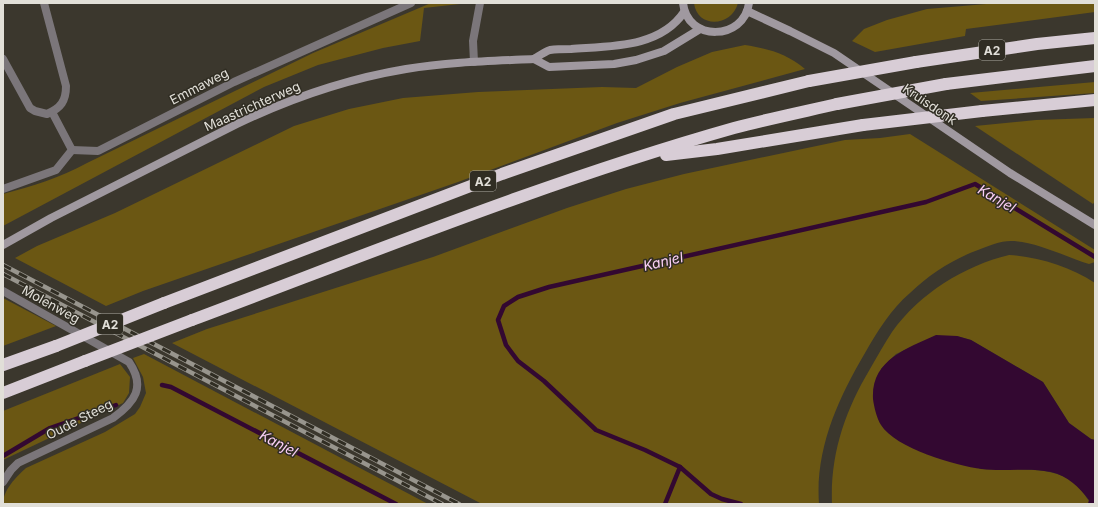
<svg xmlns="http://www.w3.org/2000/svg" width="1098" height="507" font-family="Inter,sans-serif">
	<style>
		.green { fill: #6b5713 }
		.water { fill: #330831 }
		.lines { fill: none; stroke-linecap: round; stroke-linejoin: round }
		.stream { stroke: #330831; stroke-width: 4.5 }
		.street { stroke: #7b767a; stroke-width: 8 }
		.secondary { stroke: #a099a0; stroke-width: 8 }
		.highway { stroke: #d8cdd6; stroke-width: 12 }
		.rail-casing { stroke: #98958d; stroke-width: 4.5 }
		.rail { stroke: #302d23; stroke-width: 3; stroke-dasharray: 9; stroke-linecap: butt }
		.highway-bridge { stroke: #d8cdd6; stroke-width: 12 }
		.labels { text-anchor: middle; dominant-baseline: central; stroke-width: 3; stroke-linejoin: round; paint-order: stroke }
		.shield { fill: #302d23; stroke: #acaaa2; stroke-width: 1 }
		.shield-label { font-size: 12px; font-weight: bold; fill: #e1dfd8 }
		.street-label { font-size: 13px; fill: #e1dfd8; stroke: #302d23 }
		.water-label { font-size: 14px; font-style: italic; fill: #fcd0f7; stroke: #302d23 }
	</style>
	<rect width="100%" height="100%" fill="#3b372d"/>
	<g class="green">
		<path d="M431 3H469L424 8 420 41 383 48 318 65 264 87 3 226V194C32 186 60 178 87 163L313 53Z"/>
		<path d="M694 3H738C732 27 697 29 694 3Z"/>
		<path d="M998 3H1095V12L966 29 965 36 875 52 852 41 864 29 887 20 927 9Z"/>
		<path d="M745 45C769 49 786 53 805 69L680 103 617 123 458 182 143 291 106 306 15 258 37 246 115 213 294 126 349 109 403 98 478 92 602 87 636 88 677 67 712 52Z"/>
		<path d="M1095 82V93L981 101 970 93Z"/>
		<path d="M1095 118V201L1093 204 975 126 1036 120Z"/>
		<path d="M910 134 1095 250V262L1089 264C1066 257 1035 241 1011 241 1000 241 988 246 978 250 953 259 930 274 910 293 891 309 877 332 865 353 838 399 815 449 819 504H482L172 343 207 329 433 257 567 208 626 189 684 174 845 140 880 138Z"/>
		<path d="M1009 255C1039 257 1070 267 1095 283V440L1091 439 1069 423 1043 382 971 340 957 336H936L896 354 881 369 980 469C1005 470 1046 466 1067 478 1076 483 1083 492 1089 501L1088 504H832C830 454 845 411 870 369 877 357 884 344 892 332 920 293 964 266 1009 255Z"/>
		<path d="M3 298 56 326 3 346Z"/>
		<path d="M144 354 428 504H3C3 490 16 477 26 468L105 432 135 414 140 407 146 393 143 377 133 358Z"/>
		<path d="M120 364 130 377 129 393 123 403 3 460V411Z"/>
	</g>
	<path class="water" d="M936 335 957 336 971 340 1043 382 1069 423 1091 439 1095 440V504H1088L1089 500C1079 487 1068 476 1051 472 1029 467 1005 472 982 469 956 466 895 448 881 425 877 419 874 407 873 399 871 360 906 349 936 335Z"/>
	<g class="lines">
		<g class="stream">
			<path d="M162 385 171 387 396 504"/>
			<path d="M3 456 50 428 116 405"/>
			<path d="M680 467 711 494 722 499 741 504"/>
			<path d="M665 504 680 467 645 450 596 430 544 381 518 361 506 345 498 320 504 306 518 297 549 287 926 202 975 184 1095 257"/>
		</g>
		<g class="street">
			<path d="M3 59 30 108 35 111 47 114C61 108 66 101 66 86L44 3"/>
			<path d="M474 62 473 41 480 3"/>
			<path d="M52 112 72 150"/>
			<path d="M72 150 98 151 234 82 411 3"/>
			<path d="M3 189 56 170 72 150"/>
			<path d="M3 291 129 362C146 387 135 402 113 418L18 463 11 470 3 482"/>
		</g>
		<g class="secondary">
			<path d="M683 3C687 42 744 41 749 3"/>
			<path d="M747 11 790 31 834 53 1010 173 1095 225"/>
			<path d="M534 59 549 67 614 64 636 60 664 51 700 29"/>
			<path d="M3 245 51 218 237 124C291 98 346 79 406 69 448 62 491 61 534 59 539 56 544 52 550 50 557 49 565 49 571 49 610 46 660 48 684 12"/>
		</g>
		<g class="highway">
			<path d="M916 62 1037 44 1095 38"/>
			<path d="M946 84 1095 66"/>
			<path d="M982 111 1095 100"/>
			<path d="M666 155 717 149 863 125"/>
			<path d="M164 303 502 174 674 114 809 81"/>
			<path d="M192 320C371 253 550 180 734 128 768 119 802 112 837 104"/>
			<path d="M3 365 56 346"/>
			<path d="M3 393 85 361"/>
		</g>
		<defs>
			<g id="rail">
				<path d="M3 265 459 504"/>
				<path d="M3 274 442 504"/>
			</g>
		</defs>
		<use href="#rail" class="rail-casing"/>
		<use href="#rail" class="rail"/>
		<g class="highway-bridge">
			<path d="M809 81 916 62"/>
			<path d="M837 104 946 84"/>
			<path d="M863 125 982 111"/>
			<path d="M56 346 164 303"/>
			<path d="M85 361 192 320"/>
		</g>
	</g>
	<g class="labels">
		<g class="shield">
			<rect x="979" y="40" width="26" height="20" rx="3"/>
			<rect x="470" y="171" width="26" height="20" rx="3"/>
			<rect x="97" y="314" width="26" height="20" rx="3"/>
		</g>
		<g class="shield-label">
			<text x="992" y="50">A2</text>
			<text x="483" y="181">A2</text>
			<text x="110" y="324">A2</text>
		</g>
		<g class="street-label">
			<text transform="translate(199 86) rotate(-27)">Emmaweg</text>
			<text transform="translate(930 104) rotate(34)">Kruisdonk</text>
			<text transform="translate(252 106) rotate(-24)">Maastrichterweg</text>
			<text transform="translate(51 304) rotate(29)">Molenweg</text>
			<text transform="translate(79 419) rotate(-27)">Oude Steeg</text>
		</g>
		<g class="water-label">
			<text transform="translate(997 198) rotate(30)">Kanjel</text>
			<text transform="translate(663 261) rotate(-13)">Kanjel</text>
			<text transform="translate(279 443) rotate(28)">Kanjel</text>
		</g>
	</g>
	<rect width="1098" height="507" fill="none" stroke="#e1dfd8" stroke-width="8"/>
</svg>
